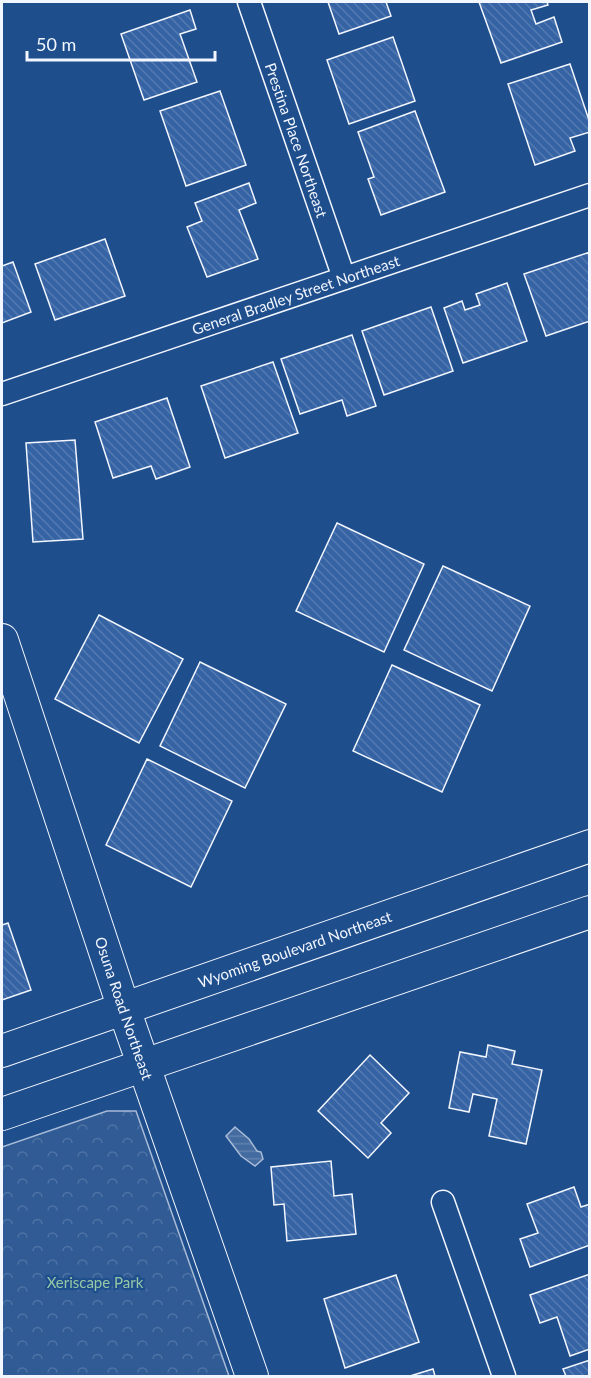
<svg xmlns="http://www.w3.org/2000/svg" width="591" height="1378" font-family="Lato,sans-serif">
	<style>
		.park { fill: url(#park-crowns); stroke: #a8bbd7; stroke-width: 1.5 }
		.water { fill: url(#water-rules); stroke: #a8bbd7; stroke-width: 1.5 }
		.building { fill: url(#building-back-hatch); stroke: #f2f6ff; stroke-width: 1.5 }
		.lines { fill: none; stroke-linecap: round; stroke-linejoin: round }
		.street-casing { stroke: #f2f6ff; stroke-width: 25 }
		.secondary-casing { stroke: #f2f6ff; stroke-width: 34 }
		.street { stroke: #1f4e8c; stroke-width: 22 }
		.secondary { stroke: #1f4e8c; stroke-width: 32 }
		.labels { text-anchor: middle; dominant-baseline: central; stroke-width: 4.5; stroke-linejoin: round; paint-order: stroke }
		.street-label { font-size: 15px; fill: #f2f6ff; stroke: #1f4e8c }
		.park-label { font-size: 15px; fill: #97c8a6; stroke: #1f4e8c }
	</style>
	<defs>
		<pattern id="park-crowns" width="20" height="18" patternUnits="userSpaceOnUse" patternTransform="scale(1.5)"><rect width="20" height="18" fill="#305b95"/><path d="M2 6a3 3 0 1 1 6 0M12 15a3 3 0 1 1 6 0" fill="none" stroke="#4e73a5"/></pattern>
		<pattern id="water-rules" width="6" height="5" patternUnits="userSpaceOnUse" patternTransform="scale(1.5)"><rect width="6" height="5" fill="#446ba0"/><path d="M0 2.5h6" fill="none" stroke="#5f81ae"/></pattern>
		<pattern id="building-back-hatch" width="6" height="6" patternUnits="userSpaceOnUse" patternTransform="scale(1.5)"><rect width="6" height="6" fill="#3563a3"/><path d="M-1 5l2 2M0 0l6 6M5-1l2 2" fill="none" stroke="#537ab1"/></pattern>
	</defs>
	<rect width="100%" height="100%" fill="#1f4e8c"/>
	<path class="park" d="M107 1111H136L229 1376H2V1147Z"/>
	<path class="water" d="M235 1127 249 1139 257 1151 261 1152 263 1159 255 1166 241 1156 226 1136Z"/>
	<g class="building">
		<path d="M328 2H386L391 16 339 34Z"/>
		<path d="M479 2H547L548 5 531 10 536 24 554 17 562 42 501 63Z"/>
		<path d="M190 10 196 29 180 34 197 82 144 100 121 34Z"/>
		<path d="M393 37 415 101 349 124 327 60Z"/>
		<path d="M570 64 590 123V132L570 138 575 151 535 165 508 84Z"/>
		<path d="M220 91 246 165 186 186 160 111Z"/>
		<path d="M415 111 445 192 381 215 368 179 374 177 358 132Z"/>
		<path d="M249 183 256 203 239 210 258 259 207 277 187 227 202 221 195 203Z"/>
		<path d="M105 239 125 296 55 320 35 264Z"/>
		<path d="M590 252V321L546 336 524 274Z"/>
		<path d="M13 262 31 312 2 323V266Z"/>
		<path d="M507 283 527 341 463 363 444 308 462 301 465 310 480 305 476 294Z"/>
		<path d="M431 307 453 371 384 395 362 331Z"/>
		<path d="M352 335 376 406 347 416 342 400 300 414 281 359Z"/>
		<path d="M273 362 298 433 225 458 201 386Z"/>
		<path d="M167 398 190 467 156 479 151 466 113 478 95 422Z"/>
		<path d="M75 440 83 539 33 542 26 443Z"/>
		<path d="M337 523 424 564 384 652 296 611Z"/>
		<path d="M443 566 530 606 492 691 404 650Z"/>
		<path d="M99 615 183 659 139 743 55 699Z"/>
		<path d="M200 662 286 704 245 788 160 746Z"/>
		<path d="M392 665 480 705 442 792 353 751Z"/>
		<path d="M147 759 232 801 191 887 106 845Z"/>
		<path d="M8 923 31 990 2 1000V925Z"/>
		<path d="M488 1045 515 1051 512 1064 542 1070 526 1144 489 1136 497 1099 473 1094 469 1112 449 1108 460 1052 486 1057Z"/>
		<path d="M370 1055 409 1093 381 1123 391 1133 368 1158 318 1111Z"/>
		<path d="M331 1161 334 1196 352 1194 356 1234 287 1241 284 1204 274 1205 271 1167Z"/>
		<path d="M574 1187 581 1207 590 1204V1245L530 1267 520 1239 538 1233 527 1204Z"/>
		<path d="M590 1274V1349L570 1356 557 1317 540 1323 530 1295Z"/>
		<path d="M396 1275 419 1342 345 1368 324 1299Z"/>
		<path d="M590 1360V1376H566L563 1369Z"/>
		<path d="M433 1369 435 1376H410Z"/>
	</g>
	<g class="lines">
		<defs>
			<g id="street">
				<path id="s1" d="M249 2 344 278"/>
				<path id="s2" d="M2 394 590 195"/>
				<path d="M443 1202 504 1376"/>
			</g>
			<g id="secondary">
				<path id="s3" d="M2 640 124 1009 252 1376"/>
				<path id="s4" d="M2 1051 590 846"/>
				<path d="M2 1114 590 912"/>
			</g>
		</defs>
		<use href="#street" class="street-casing"/>
		<use href="#secondary" class="secondary-casing"/>
		<use href="#street" class="street"/>
		<use href="#secondary" class="secondary"/>
	</g>
	<g class="labels">
		<g class="street-label">
			<text stroke="none"><textPath href="#s1" startOffset="146">Prestina Place Northeast</textPath></text>
			<text stroke="none"><textPath href="#s2" startOffset="310">General Bradley Street Northeast</textPath></text>
			<text stroke="none"><textPath href="#s4" startOffset="310">Wyoming Boulevard Northeast</textPath></text>
			<text stroke="none"><textPath href="#s3" startOffset="388">Osuna Road Northeast</textPath></text>
		</g>
		<g class="park-label">
			<text x="95" y="1282">Xeriscape Park</text>
		</g>
	</g>
	<rect width="591" height="1378" fill="none" stroke="#f2f6ff" stroke-width="6"/>
	<path d="M27 51v9h188v-9" fill="none" stroke="#f2f6ff" stroke-width="3"/>
	<text x="36" y="51" font-size="18" fill="#f2f6ff" stroke="#1f4e8c" stroke-width="4.5" paint-order="stroke">50 m</text>
</svg>
